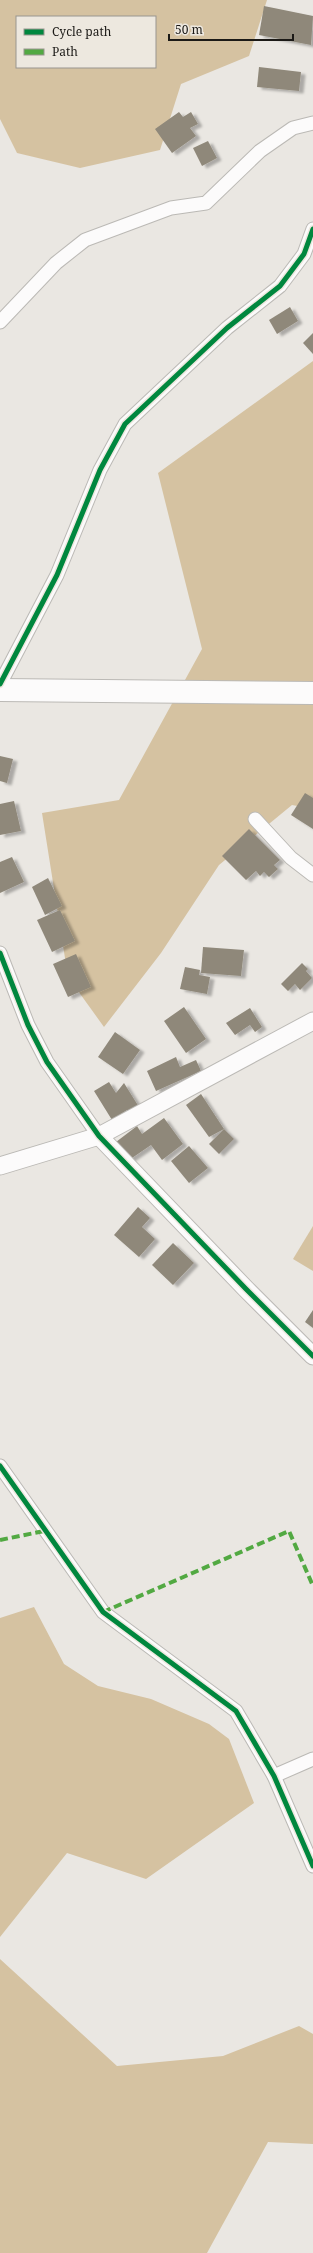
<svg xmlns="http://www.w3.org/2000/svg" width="313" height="2253" font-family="'Noto Serif',serif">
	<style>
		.forest { fill: #d5c2a1; fill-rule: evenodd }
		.building { fill: #8f887a; filter: url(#shadow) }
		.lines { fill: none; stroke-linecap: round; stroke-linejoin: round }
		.minor-casing { stroke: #bbb9b5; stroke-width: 15 }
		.tertiary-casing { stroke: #bbb9b5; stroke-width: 19 }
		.motorway-casing { stroke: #bbb9b5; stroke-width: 24 }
		.minor { stroke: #fcfbfb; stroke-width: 13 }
		.tertiary { stroke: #fcfbfb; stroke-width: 17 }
		.motorway { stroke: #fcfbfb; stroke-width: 22 }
		.quiet { stroke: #52a942; stroke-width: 4; stroke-dasharray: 8 4; stroke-linecap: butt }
		.cycleway-casing { stroke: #ede8df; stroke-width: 8 }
		.cycleway { stroke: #00873e; stroke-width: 5 }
	</style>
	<defs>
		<filter id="shadow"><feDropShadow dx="4.5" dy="2.5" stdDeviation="1" flood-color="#0004"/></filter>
	</defs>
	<rect width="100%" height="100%" fill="#eae7e2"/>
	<g class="forest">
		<path d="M0 0H267L249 56 181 84 160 150 80 168 17 153 0 119ZM17 17H155V67H17Z"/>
		<path d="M313 361V809L292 805 219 865 161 953 104 1027 68 977 42 813 119 800 202 649 158 473Z"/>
		<path d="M313 1226V1271L293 1259Z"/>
		<path d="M34 1607 64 1664 98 1686 151 1699 209 1724 229 1739 254 1803 146 1879 67 1853 0 1937V1618Z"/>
		<path d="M0 1959 117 2066 223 2056 299 2026 313 2034V2144L268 2142 207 2253H0Z"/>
	</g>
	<g class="building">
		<path d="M264 6 313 16 311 45 259 35Z"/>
		<path d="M259 67 301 72 299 91 257 87Z"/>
		<path d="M179 112 183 117 191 112 198 124 190 128 196 136 172 153 155 129Z"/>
		<path d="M208 141 217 158 202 166 193 148Z"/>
		<path d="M290 307 298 321 277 334 269 320Z"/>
		<path d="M313 333V354L303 343Z"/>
		<path d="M0 756 13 759 7 783 0 781Z"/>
		<path d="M305 793 313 798V829L291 815Z"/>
		<path d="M14 801 21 831 0 835V804Z"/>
		<path d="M249 829 280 860 274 865 278 869 269 877 264 872 260 876 256 871 246 880 222 856Z"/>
		<path d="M12 857 24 882 0 893V862Z"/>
		<path d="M48 878 62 906 45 915 32 887Z"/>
		<path d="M60 910 75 941 52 952 37 920Z"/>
		<path d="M203 947 244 950 241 976 201 973Z"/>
		<path d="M76 954 91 987 68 997 53 964Z"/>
		<path d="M302 963 308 969 306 971 312 978 300 990 295 984 288 991 281 984Z"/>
		<path d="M185 967 200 970 199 975 210 977 207 994 180 989Z"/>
		<path d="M184 1007 206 1039 186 1053 164 1021Z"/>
		<path d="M250 1008 262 1027 255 1032 250 1025 235 1035 226 1023Z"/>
		<path d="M115 1032 140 1050 123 1074 98 1057Z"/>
		<path d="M176 1057 180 1067 196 1060 201 1071 156 1091 147 1071Z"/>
		<path d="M109 1082 116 1093 124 1083 139 1107 129 1113 127 1110 112 1120 94 1091Z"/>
		<path d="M201 1094 224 1129 209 1137 186 1105Z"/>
		<path d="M164 1118 183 1144 162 1160 151 1145 129 1160 116 1142 137 1126 142 1134Z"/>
		<path d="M224 1129 234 1139 219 1154 209 1144Z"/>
		<path d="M189 1146 208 1168 189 1183 171 1161Z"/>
		<path d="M138 1207 150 1218 142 1227 155 1239 139 1257 114 1235Z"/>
		<path d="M173 1243 194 1263 173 1285 152 1265Z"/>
		<path d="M313 1310V1328L305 1322Z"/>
	</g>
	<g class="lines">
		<defs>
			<g id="minor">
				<path d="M0 322 56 263 85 240 171 208 206 203 260 151 293 128 313 123"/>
				<path d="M0 684 57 575 100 470 125 424 227 328 280 286 304 254 313 229"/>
				<path d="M255 819 291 858 313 875"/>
				<path d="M0 953 28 1025 47 1062 99 1136"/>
				<path d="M0 1466 103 1612 236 1711 274 1776 313 1866"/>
				<path d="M274 1776 313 1759"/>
			</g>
			<g id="tertiary">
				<path d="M99 1136 246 1289 313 1356"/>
				<path d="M0 1166 99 1136 313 1021"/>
			</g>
			<path id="motorway" d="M0 690 313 693"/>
		</defs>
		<use href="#minor" class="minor-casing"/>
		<use href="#tertiary" class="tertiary-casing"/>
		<use href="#motorway" class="motorway-casing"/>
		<use href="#minor" class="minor"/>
		<use href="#tertiary" class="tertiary"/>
		<use href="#motorway" class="motorway"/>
		<g class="quiet">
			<path d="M0 1540 44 1531"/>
			<path d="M103 1612 289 1531 313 1586"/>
		</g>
		<defs>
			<g id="cycleway">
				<path d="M0 684 57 575 100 470 125 424 227 328 280 286 304 254 313 229"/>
				<path d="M0 953 28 1025 47 1062 99 1136 246 1289 313 1356"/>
				<path d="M0 1466 103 1612 236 1711 274 1776 313 1866"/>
			</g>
		</defs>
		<use href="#cycleway" class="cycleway-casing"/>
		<use href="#cycleway" class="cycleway"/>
	</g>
	<rect x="16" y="16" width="140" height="52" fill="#ede8df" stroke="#99958f"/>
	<rect x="24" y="29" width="20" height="6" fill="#00873e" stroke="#99958f"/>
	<text x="52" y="36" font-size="12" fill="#1b1916">Cycle path</text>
	<rect x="24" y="49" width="20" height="6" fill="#52a942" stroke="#99958f"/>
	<text x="52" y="56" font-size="12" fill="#1b1916">Path</text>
	<path d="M169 34v6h124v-6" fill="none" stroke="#1b1916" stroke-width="2"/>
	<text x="175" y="34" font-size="12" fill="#1b1916" stroke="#ede8df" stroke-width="3" paint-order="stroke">50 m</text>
</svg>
